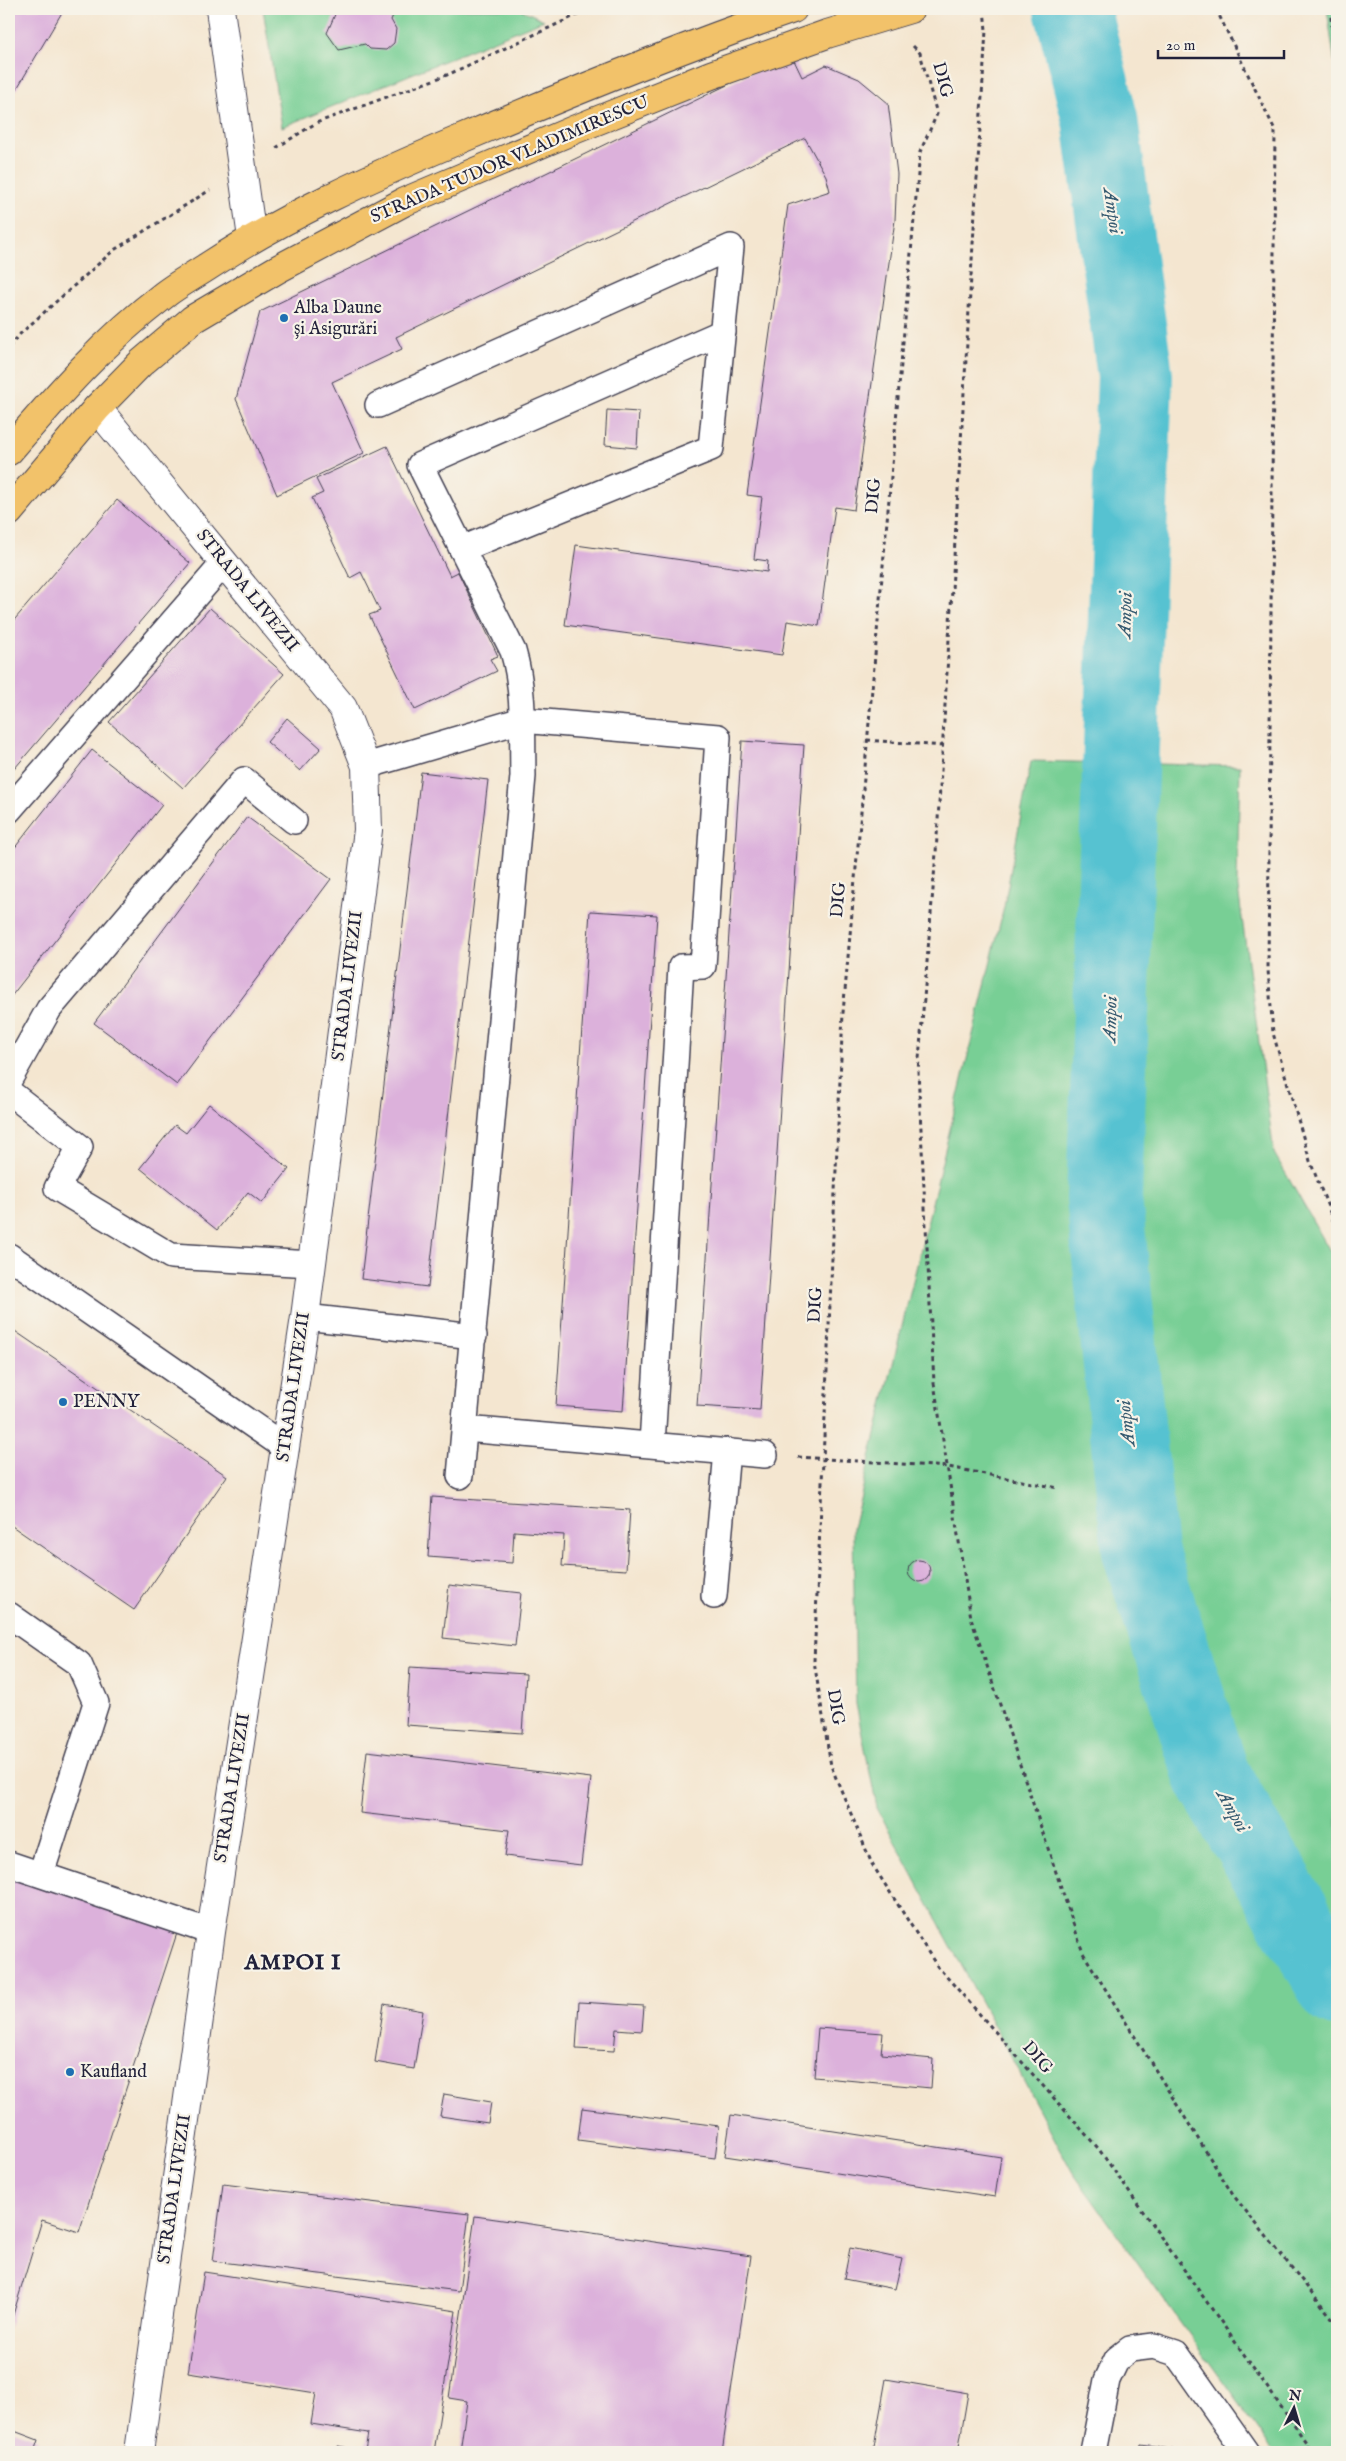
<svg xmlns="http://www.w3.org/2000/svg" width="1346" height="2461" font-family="'IM FELL English',serif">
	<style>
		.green { fill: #78cf95; stroke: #4d7868 }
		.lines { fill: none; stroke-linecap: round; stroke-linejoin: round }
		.river { stroke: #57c2d1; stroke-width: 76 }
		.building { fill: #dcb1db }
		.lane-casing { stroke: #423f51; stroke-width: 28 }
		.street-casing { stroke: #423f51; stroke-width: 30 }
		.primary-casing { stroke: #423f51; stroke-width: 30 }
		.path { stroke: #423f51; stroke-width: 3; stroke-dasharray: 4 4; stroke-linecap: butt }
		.lane { stroke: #fff; stroke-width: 25 }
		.street { stroke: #fff; stroke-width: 28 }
		.primary { stroke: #f2c26a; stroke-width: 28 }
		.poi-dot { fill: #1f6fb2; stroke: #f7f3e8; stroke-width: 2 }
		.labels { text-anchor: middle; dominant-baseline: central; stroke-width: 4.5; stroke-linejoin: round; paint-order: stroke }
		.street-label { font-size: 18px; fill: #22223b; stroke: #f7f3e8 }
		.poi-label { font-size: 18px; fill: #22223b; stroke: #f7f3e8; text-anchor: start }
		.water-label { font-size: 19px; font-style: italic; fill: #355a70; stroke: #f7f3e8 }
		.district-label { font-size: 22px; font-weight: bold; letter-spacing: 1px; fill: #22223b; stroke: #f7f3e8 }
	</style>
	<rect width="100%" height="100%" fill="#f7f3e8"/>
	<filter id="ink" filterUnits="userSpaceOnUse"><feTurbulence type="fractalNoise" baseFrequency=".02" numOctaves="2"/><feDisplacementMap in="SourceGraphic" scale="10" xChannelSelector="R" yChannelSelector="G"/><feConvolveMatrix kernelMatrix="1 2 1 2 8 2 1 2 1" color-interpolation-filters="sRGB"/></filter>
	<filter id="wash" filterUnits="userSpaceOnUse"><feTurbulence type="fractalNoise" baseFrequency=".0096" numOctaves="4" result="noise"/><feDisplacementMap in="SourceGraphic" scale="20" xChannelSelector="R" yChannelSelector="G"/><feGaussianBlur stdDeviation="1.12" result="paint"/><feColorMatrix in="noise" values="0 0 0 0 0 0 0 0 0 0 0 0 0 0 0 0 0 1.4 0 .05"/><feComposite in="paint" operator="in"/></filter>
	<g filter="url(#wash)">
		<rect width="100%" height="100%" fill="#f4e6d0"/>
		<g class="green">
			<path d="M263 9H520L544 20 282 127Z"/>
			<path d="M1327 9H1337V79Z"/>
			<path d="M1337 449V812H1336Z"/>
			<path d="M1031 761 1240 766 1237 881 1274 1153 1337 1263V2452H1274L1073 2173 877 1808 856 1704 853 1528 1004 907Z"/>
		</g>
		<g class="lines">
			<path class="river" d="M1072 9 1100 119 1135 376 1104 1198 1140 1551 1212 1776 1337 1989"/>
		</g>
		<g id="blocks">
			<g class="building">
				<path d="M9 9H64L9 102Z"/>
				<path d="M333 9H396L391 20 396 29 394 43 386 50 370 49 365 44 339 50 327 33 336 12Z"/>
				<path d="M791 54 802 77 826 65 859 79 888 103 897 174 895 220 854 510 835 507 819 626 787 621 782 655 565 625 576 545 767 572 768 561 754 559 762 497 747 495 788 205 830 191 826 176 805 138 396 337 402 349 332 382 364 453 277 495 236 399 260 312Z"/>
				<path d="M607 410 639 412 637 448 605 445Z"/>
				<path d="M387 446 450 576 458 572 498 656 490 659 497 671 415 710 369 615 380 611 361 572 350 578 312 498 323 493 316 479Z"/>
				<path d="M117 500 190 563 9 775V626Z"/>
				<path d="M210 608 284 674 183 788 109 722Z"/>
				<path d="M287 718 321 748 300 771 267 742Z"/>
				<path d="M742 741 804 745 760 1410 697 1406Z"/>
				<path d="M92 750 162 805 9 999V855Z"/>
				<path d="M421 772 488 780 428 1287 361 1279Z"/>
				<path d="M247 817 331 879 177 1085 94 1023Z"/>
				<path d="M590 911 657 915 623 1411 556 1406Z"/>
				<path d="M209 1104 289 1169 262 1203 248 1192 217 1230 140 1168 175 1125 186 1133Z"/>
				<path d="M9 1327 227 1476 134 1610 9 1524Z"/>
				<path d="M432 1497 630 1510 626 1570 562 1566 564 1535 514 1531 512 1563 428 1557Z"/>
				<circle cx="919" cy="1571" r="11"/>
				<path d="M449 1585 521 1593 515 1646 443 1638Z"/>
				<path d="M410 1667 526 1674 522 1733 406 1725Z"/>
				<path d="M367 1751 591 1778 581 1865 505 1856 509 1830 360 1813Z"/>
				<path d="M9 1868 180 1924 79 2232 42 2220 9 2328Z"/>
				<path d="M579 2002 644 2006 642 2031 616 2029 614 2051 576 2049Z"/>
				<path d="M384 2004 423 2011 414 2069 375 2062Z"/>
				<path d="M818 2028 883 2033 881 2054 933 2059 931 2088 814 2077Z"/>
				<path d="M444 2094 491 2102 488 2123 440 2116Z"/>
				<path d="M582 2108 719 2126 715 2158 578 2140Z"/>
				<path d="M731 2115 1001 2157 995 2197 725 2156Z"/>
				<path d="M223 2184 469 2214 459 2291 213 2261Z"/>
				<path d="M475 2216 751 2256 722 2452H460L467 2401 449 2398Z"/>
				<path d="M850 2248 902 2259 895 2289 844 2279Z"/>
				<path d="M204 2272 456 2311 434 2452H337L338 2446 365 2451 368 2433 311 2424 316 2393 188 2373Z"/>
				<path d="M886 2379 968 2393 958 2452H873Z"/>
				<path d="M9 2429 38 2440 34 2452H9Z"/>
				<path d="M1141 2445 1177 2450 1179 2452H1140Z"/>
			</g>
		</g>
	</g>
	<g filter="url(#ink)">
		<use href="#blocks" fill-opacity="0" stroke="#423f51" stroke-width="1"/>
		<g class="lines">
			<defs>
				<g id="lane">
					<path d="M378 405 731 247 711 448 462 549"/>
					<path d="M366 766 522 720 718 737 703 966 681 967 652 1444"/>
					<path d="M9 810 224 563"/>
					<path d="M9 1080 49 1009 244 780 294 821"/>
					<path d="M9 1092 80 1147 57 1188 171 1256 312 1264"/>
					<path d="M9 1256 286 1448"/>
					<path d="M305 1317 474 1336"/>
					<path d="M465 1429 765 1455"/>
					<path d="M460 1476 523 776C522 734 525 691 513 651L420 465 723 332"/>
					<path d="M714 1596 727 1451"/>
					<path d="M9 1615 79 1664 96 1703 41 1874"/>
					<path d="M9 1864 211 1932"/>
					<path d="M1093 2452 1107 2380 1117 2359 1130 2349 1154 2346 1176 2353 1246 2452"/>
				</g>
				<g id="street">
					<path d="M220 9 252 238"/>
					<path d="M97 408 343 708 366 766 368 830 305 1317 211 1932 139 2452"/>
				</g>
				<g id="primary">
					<path d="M9 451C57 395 105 340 164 295 178 284 195 275 210 265 287 215 371 177 456 141 567 94 679 48 793 9"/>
					<path d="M9 512 97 408 141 363 193 319 276 270 404 202 576 129 711 75 827 34 910 9"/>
				</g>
			</defs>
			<use href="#lane" class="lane-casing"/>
			<use href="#street" class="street-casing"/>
			<use href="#primary" class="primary-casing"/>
			<g class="path">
				<path d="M984 9 986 30 936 853 918 1071 934 1383 971 1618 1083 1953 1233 2195 1337 2324"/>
				<path d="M1216 9 1275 130 1268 970 1273 1033 1310 1161 1337 1230"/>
				<path d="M1330 9 1337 73"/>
				<path d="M913 46 920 53 937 114 920 152 843 1013 814 1661 831 1766 872 1864 937 1966 1098 2148 1313 2452"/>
				<path d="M276 148 316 123 447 75 590 9"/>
				<path d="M1337 277V817"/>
				<path d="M9 347 21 333 114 250 210 190"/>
				<path d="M867 740 943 746"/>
				<path d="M798 1457 948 1467 1058 1488"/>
			</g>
			<use href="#lane" class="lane"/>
			<use href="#street" class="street"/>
			<use href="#primary" class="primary"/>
		</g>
	</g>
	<g class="poi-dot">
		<circle cx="284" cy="318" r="5"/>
		<circle cx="63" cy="1402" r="5"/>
		<circle cx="70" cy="2072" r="5"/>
	</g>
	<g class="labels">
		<g class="street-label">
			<text transform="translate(942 80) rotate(75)">DIG</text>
			<text transform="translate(510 160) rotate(-23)">STRADA TUDOR VLADIMIRESCU</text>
			<text transform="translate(874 496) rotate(-85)">DIG</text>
			<text transform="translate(247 591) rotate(51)">STRADA LIVEZII</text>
			<text transform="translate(839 900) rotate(-85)">DIG</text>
			<text transform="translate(348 986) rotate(-83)">STRADA LIVEZII</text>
			<text transform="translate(816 1305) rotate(-87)">DIG</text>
			<text transform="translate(294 1387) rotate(-82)">STRADA LIVEZII</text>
			<text transform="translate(835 1707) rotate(81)">DIG</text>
			<text transform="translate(233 1788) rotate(-81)">STRADA LIVEZII</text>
			<text transform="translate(1037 2058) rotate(49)">DIG</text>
			<text transform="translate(175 2189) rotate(-82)">STRADA LIVEZII</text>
		</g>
		<g class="poi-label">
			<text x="294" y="308">Alba Daune<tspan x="294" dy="21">și Asigurări</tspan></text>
			<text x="73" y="1402">PENNY</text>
			<text x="80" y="2072">Kaufland</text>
		</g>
		<g class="water-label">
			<text transform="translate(1112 211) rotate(82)">Ampoi</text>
			<text transform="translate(1126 615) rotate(-88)">Ampoi</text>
			<text transform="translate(1111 1019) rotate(-88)">Ampoi</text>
			<text transform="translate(1127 1423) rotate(-96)">Ampoi</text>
			<text transform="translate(1232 1811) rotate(60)">Ampoi</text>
		</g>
		<g class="district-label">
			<text x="293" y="1963">AMPOI I</text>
		</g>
	</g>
	<rect width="1346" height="2461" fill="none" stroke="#f7f3e8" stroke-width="30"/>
	<g transform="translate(1294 2408) rotate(5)" stroke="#f7f3e8" stroke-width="4" paint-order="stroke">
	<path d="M0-4L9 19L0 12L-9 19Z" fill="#22223b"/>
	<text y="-8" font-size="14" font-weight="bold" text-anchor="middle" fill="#22223b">N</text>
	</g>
	<path d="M1158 50v8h126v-8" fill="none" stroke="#22223b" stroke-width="2.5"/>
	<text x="1166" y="50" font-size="15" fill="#22223b" stroke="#f7f3e8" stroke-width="4" paint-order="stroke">20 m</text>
</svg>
